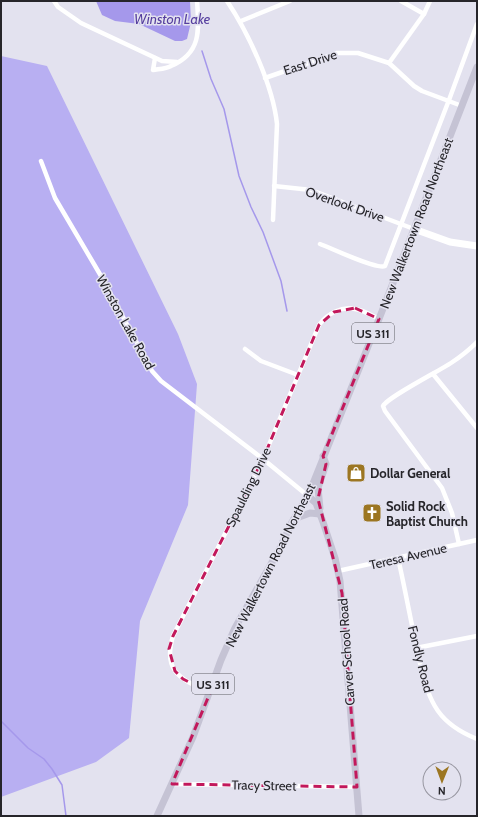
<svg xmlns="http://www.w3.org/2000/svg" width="478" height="817" font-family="Cabin,sans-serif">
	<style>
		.green { fill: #b8aff2 }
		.water { fill: #a598eb }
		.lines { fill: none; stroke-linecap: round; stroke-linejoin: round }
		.stream { stroke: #a598eb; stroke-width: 1.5 }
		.street { stroke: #fff; stroke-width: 4.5 }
		.secondary { stroke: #fff; stroke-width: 7 }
		.primary { stroke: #c5c3d4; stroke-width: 7 }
		.marked { fill: none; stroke: #c2185b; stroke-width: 3; stroke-dasharray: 8 5; stroke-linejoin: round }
		.labels { text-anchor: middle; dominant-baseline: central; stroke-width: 3; stroke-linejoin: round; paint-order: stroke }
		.shield { fill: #e3e2ef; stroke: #5f5e65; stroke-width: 1 }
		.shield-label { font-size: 12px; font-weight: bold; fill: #26252a }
		.street-label { font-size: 13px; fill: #26252a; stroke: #e3e2ef }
		.poi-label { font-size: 13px; font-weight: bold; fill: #26252a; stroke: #e3e2ef; text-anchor: start }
		.water-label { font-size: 14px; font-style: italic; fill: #553e9e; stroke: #e3e2ef }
	</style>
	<rect width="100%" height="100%" fill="#e3e2ef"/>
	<path class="green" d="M1 56 47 66 178 334 197 384 188 505 140 621 129 738 96 762 1 797Z"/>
	<path class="water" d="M96 1H190L191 22 187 39 182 41H175L139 24 115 21 102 15Z"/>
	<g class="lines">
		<g class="stream">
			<path d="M202 51 211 79 224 109 239 176 251 207 263 232 281 281 287 311"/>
			<path d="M1 721 28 748 44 759 52 769 62 785 66 816"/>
		</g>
		<g class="street">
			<path d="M54 1 58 7 81 23 162 61 177 62"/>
			<path d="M227 1C249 34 273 86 277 124L273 220"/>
			<path d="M401 1 424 14"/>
			<path d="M241 21 290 1"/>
			<path d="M155 58 153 70C158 69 166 69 171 66 202 53 199 29 197 1"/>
			<path d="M389 63 424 14 430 1"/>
			<path d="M265 78 337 53H358L389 63 414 86 422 91 462 106"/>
			<path d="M41 161 55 198 101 276 152 371 161 381 263 459 308 496"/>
			<path d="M274 186 311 190 414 229"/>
			<path d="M320 244C331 248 377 270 385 266L449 100 477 24"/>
			<path d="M245 349 261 361 298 375"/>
			<path d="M433 374 477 428"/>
			<path d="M459 544 452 513 442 488 385 411 383 406C388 397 439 371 451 363 460 357 469 350 477 342"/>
			<path d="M398 558C406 593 412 628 420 663 424 679 428 697 438 711 448 725 462 733 477 739"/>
			<path d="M338 571 477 540"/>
			<path d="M416 648 477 636"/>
			<path d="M210 693C182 679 162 673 173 636L263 459 319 325C327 314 341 306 355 309 363 310 371 315 379 319"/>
			<path d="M172 784 357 787"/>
		</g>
		<path class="secondary" d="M414 229 450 242 477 246"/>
		<g class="primary">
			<path d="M308 496 316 503 323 522 335 558 340 581 359 816"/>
			<path d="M320 508 318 488 326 464 323 456"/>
			<path d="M294 519 310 513 320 514"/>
			<path d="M157 816 193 737 221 660 235 628 280 548 292 522 308 496 379 319 477 67"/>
		</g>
	</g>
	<path class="marked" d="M355 308 379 319 323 456 326 464 318 499 342 593 357 787 172 784 210 693 183 679 175 671 169 649 173 636 263 459 319 325 334 312Z"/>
	<defs>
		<symbol id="shop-square" viewBox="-11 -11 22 22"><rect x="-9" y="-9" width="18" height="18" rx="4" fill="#9c7622" stroke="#e3e2ef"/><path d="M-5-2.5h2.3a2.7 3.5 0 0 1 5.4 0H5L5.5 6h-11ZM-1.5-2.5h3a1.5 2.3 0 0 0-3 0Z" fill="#fff"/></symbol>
		<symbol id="church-square" viewBox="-11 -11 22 22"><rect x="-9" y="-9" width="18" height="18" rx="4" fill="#9c7622" stroke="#e3e2ef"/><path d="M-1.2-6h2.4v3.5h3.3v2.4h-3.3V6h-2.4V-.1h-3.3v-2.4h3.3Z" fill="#fff"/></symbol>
	</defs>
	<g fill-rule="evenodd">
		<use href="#shop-square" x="345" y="462" width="22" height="22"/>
		<use href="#church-square" x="361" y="502" width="22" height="22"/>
	</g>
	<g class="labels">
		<g class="shield">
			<rect x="352" y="323" width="42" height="20" rx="3"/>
			<rect x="192" y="674" width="42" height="20" rx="3"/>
		</g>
		<g class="shield-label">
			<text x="373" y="333">US 311</text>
			<text x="213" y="684">US 311</text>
		</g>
		<g class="street-label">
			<text transform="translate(310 62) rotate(-18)">East Drive</text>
			<text transform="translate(345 204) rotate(19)">Overlook Drive</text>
			<text transform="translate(416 223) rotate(-69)">New Walkertown Road Northeast</text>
			<text transform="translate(126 322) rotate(61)">Winston Lake Road</text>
			<text transform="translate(248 487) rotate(-64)">Spaulding Drive</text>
			<text transform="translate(408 556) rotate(-13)">Teresa Avenue</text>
			<text transform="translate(270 565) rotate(-63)">New Walkertown Road Northeast</text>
			<text transform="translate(346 652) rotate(-94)">Carver School Road</text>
			<text transform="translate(421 659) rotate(76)">Fondly Road</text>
			<text transform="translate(264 785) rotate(1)">Tracy Street</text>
		</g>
		<g class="poi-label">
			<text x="370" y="473">Dollar General</text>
			<text x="386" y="506">Solid Rock<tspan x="386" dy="15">Baptist Church</tspan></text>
		</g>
		<g class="water-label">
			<text x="172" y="19">Winston Lake</text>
		</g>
	</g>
	<rect width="478" height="817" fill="none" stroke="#26252a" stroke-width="4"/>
	<g transform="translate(442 781) rotate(181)"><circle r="19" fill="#e3e2ef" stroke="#9796a0"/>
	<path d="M0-3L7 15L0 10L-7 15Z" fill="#9c7622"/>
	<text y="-6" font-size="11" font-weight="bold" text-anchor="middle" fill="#26252a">N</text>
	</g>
</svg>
